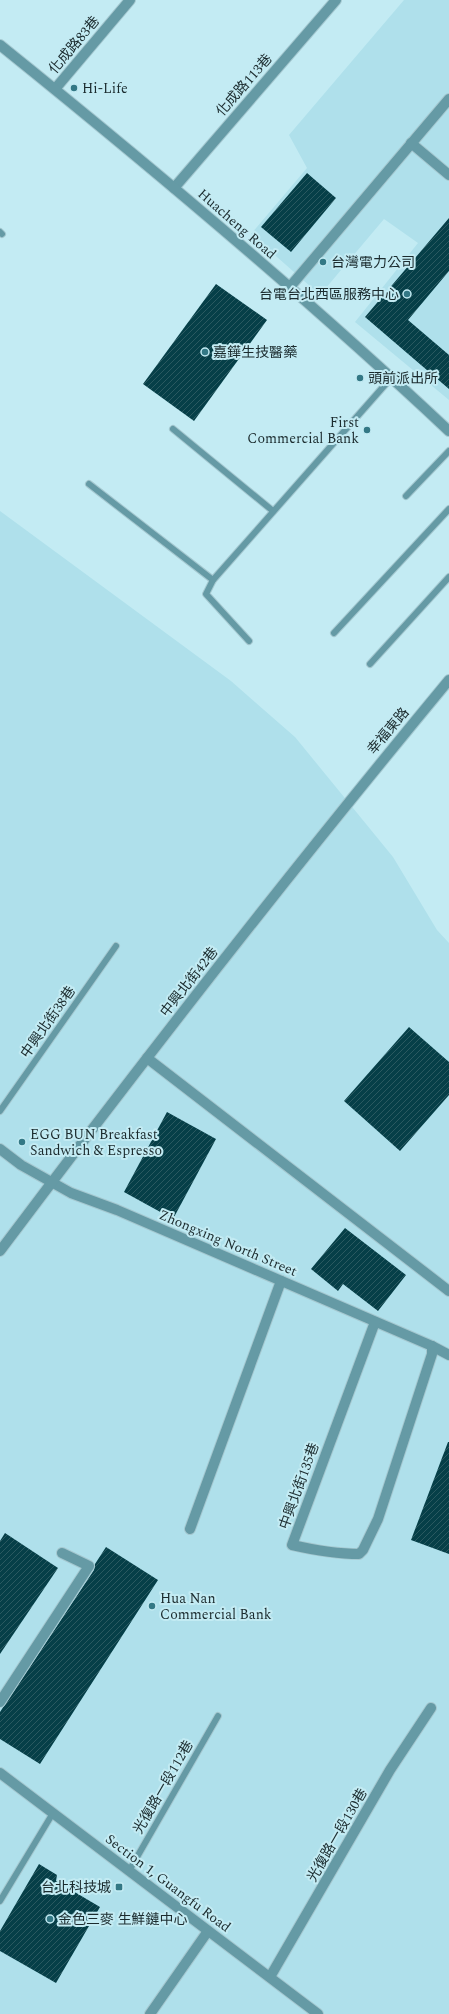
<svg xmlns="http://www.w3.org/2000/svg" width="449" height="2014" font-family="Spectral,'Noto Sans TC',serif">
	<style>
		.built { fill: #afe0eb }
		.building { fill: url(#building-hatch) }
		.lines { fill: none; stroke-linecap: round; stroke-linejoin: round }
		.service-casing { stroke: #a5c8d0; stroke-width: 8 }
		.minor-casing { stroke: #a5c8d0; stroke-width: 12 }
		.tertiary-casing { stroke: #a5c8d0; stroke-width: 12 }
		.service { stroke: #659aa5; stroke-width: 6 }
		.minor { stroke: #659aa5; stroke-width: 10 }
		.tertiary { stroke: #659aa5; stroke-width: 10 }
		.poi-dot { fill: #337885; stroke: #c3ebf3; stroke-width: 1.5 }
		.labels { text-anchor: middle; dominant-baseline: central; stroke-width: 4; stroke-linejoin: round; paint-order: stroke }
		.street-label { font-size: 14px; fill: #1b2b2e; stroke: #c3ebf3 }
		.poi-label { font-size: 14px; fill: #1b2b2e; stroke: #c3ebf3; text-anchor: start }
	</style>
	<defs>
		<pattern id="building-hatch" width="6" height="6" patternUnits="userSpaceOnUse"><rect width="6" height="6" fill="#063f48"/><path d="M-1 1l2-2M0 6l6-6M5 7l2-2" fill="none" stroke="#2a5960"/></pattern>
	</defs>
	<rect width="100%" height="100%" fill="#c3ebf3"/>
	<g class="built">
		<path d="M404 0H449V400L355 322 418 243 384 219 320 295 251 234 307 168 289 135Z"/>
		<path d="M0 511 231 681 295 737 393 857 437 930 449 943V2014H0Z"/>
	</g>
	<g class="building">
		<path d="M307 173 336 198 291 252 261 227Z"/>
		<path d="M449 218V271L408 320 449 355V389L365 317Z"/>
		<path d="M216 284 267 320 194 421 143 384Z"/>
		<path d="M409 1027 449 1062V1095L400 1151 344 1101Z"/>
		<path d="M167 1112 216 1139 173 1219 124 1192Z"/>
		<path d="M345 1228 406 1275 378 1311 343 1284 338 1291 311 1269Z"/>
		<path d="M448 1442H449V1554L411 1540Z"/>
		<path d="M5 1533 58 1568 0 1654V1541Z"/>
		<path d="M106 1547 158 1580 40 1764 0 1739V1712L94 1570 95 1564Z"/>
		<path d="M39 1864 57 1875 56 1881 100 1907 56 1983 0 1951V1931Z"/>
	</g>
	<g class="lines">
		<defs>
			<g id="service">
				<path d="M0 232 2 234"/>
				<path d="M173 429 273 511"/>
				<path d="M89 484 213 580"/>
				<path d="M406 496 449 451"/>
				<path d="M334 633 449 509"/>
				<path d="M249 641 206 594 213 580 391 378"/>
				<path d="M370 664 449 577"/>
				<path d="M0 1111 116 946"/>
				<path d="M129 1871 218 1716"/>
				<path d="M0 1901 53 1813"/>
			</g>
			<g id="minor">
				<path d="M55 89 130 0"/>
				<path d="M411 143 449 175"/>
				<path d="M174 188 336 0"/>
				<path d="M289 288 449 99"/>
				<path d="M147 1058 449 1291"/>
				<path d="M0 1149 21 1165 71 1193 117 1210 432 1346 449 1355"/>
				<path d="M375 1322 292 1545C314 1550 336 1554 359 1554L363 1550 378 1519 432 1354V1346"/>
				<path d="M190 1529 281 1281"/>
				<path d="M0 1702 89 1566 62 1553"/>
				<path d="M270 1977 390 1770 431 1708"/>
				<path d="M150 2014 208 1931"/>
			</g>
			<g id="tertiary">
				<path d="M0 45C154 169 305 296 449 431"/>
				<path d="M0 1251C145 1058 294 867 449 680"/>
				<path d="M0 1773 318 2014"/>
			</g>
		</defs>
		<use href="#service" class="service-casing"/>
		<use href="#minor" class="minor-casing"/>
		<use href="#tertiary" class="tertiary-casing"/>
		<use href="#service" class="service"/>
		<use href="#minor" class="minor"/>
		<use href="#tertiary" class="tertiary"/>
	</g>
	<g class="poi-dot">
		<circle cx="74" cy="88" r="4"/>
		<circle cx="323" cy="262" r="4"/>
		<circle cx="407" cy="294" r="4"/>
		<circle cx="205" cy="352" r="4"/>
		<circle cx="360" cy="378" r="4"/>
		<circle cx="367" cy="430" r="4"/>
		<circle cx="22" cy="1142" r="4"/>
		<circle cx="152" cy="1606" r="4"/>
		<rect x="115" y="1883" width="8" height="8" rx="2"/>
		<circle cx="50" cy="1919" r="4"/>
	</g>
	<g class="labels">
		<g class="street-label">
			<text transform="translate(74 45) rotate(-50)">化成路83巷</text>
			<text transform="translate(244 85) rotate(-49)">化成路113巷</text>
			<text transform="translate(237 224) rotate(41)">Huacheng Road</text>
			<text transform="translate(388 731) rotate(-50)">幸福東路</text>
			<text transform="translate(189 982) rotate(-52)">中興北街42巷</text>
			<text transform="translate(48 1022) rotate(-55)">中興北街38巷</text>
			<text transform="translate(228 1243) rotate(23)">Zhongxing North Street</text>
			<text transform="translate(299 1486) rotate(-70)">中興北街135巷</text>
			<text transform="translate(163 1787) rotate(-60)">光復路一段112巷</text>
			<text transform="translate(337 1835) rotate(-60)">光復路一段130巷</text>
			<text transform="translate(168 1883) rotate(37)">Section 1, Guangfu Road</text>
		</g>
		<g class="poi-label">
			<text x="82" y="88">Hi-Life</text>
			<text x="331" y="262">台灣電力公司</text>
			<text x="399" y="294" text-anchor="end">台電台北西區服務中心</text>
			<text x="213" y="352">嘉鏵生技醫藥</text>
			<text x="368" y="378">頭前派出所</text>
			<text x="359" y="422" text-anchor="end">First<tspan x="359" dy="16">Commercial Bank</tspan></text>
			<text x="30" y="1134">EGG BUN Breakfast<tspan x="30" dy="16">Sandwich &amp; Espresso</tspan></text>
			<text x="160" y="1598">Hua Nan<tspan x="160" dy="16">Commercial Bank</tspan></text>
			<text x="111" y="1887" text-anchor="end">台北科技城</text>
			<text x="58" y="1919">金色三麥 生鮮鏈中心</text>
		</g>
	</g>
</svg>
